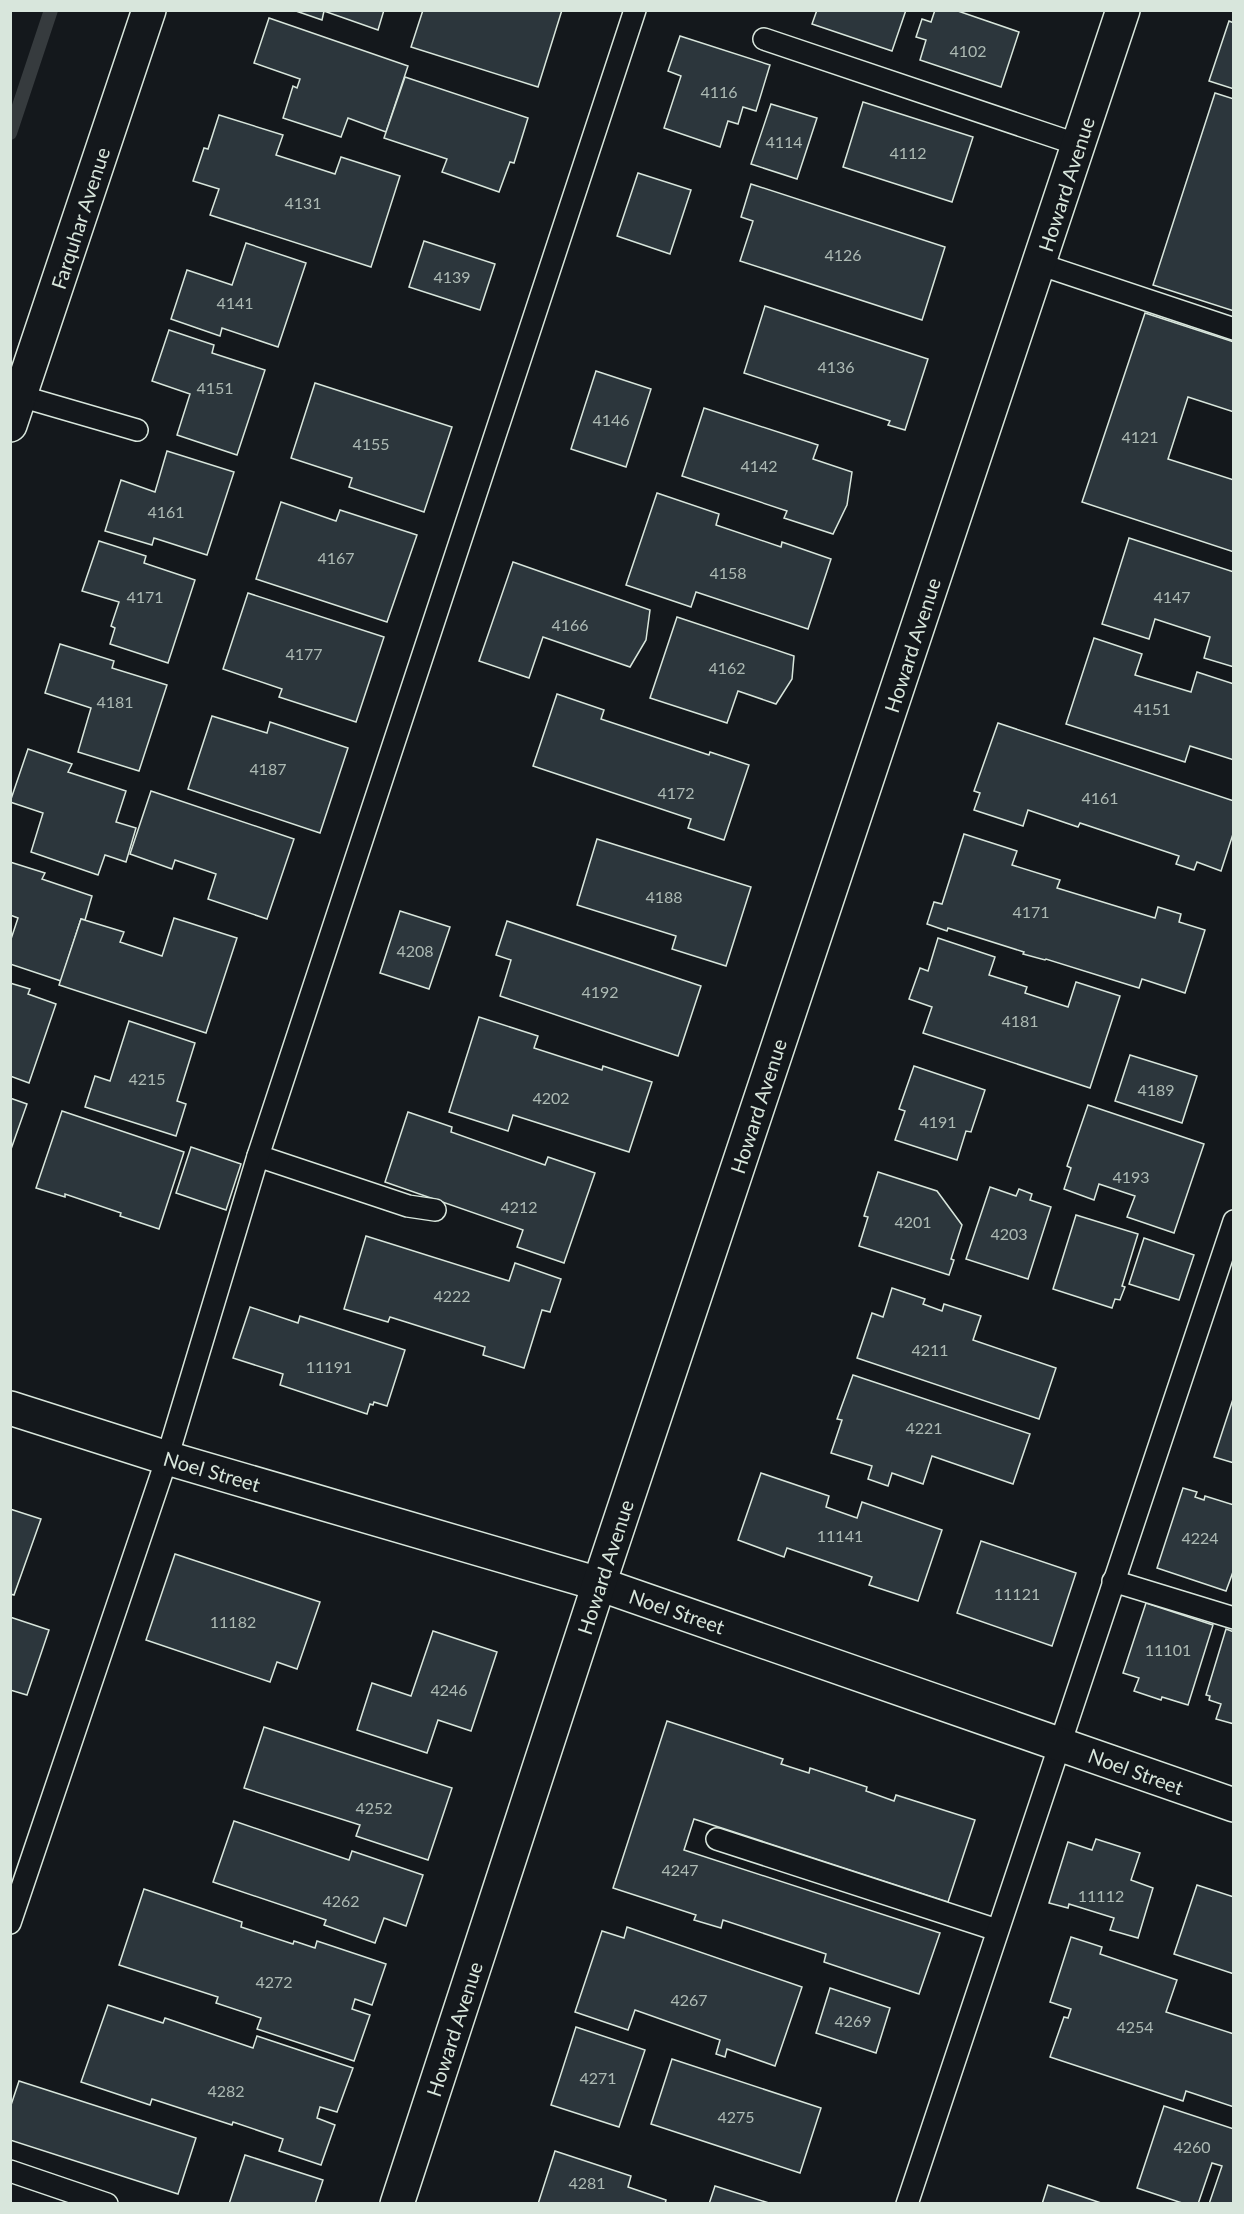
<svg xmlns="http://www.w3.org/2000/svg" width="1244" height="2214" font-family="Lato,sans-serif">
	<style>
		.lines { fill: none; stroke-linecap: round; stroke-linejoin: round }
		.stream { stroke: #363b3e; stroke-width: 14 }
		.building { fill: #2c363c; stroke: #d8e6dc; stroke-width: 1.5 }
		.service-casing { stroke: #d8e6dc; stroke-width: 24 }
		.minor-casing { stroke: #d8e6dc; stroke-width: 36 }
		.service { stroke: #14181c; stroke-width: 21 }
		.minor { stroke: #14181c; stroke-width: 33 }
		.labels { text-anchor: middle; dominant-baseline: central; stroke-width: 4.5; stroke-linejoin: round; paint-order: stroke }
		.number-label { font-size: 16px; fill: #adbab4 }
		.street-label { font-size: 20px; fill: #d8e6dc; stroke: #14181c }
	</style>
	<rect width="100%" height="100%" fill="#14181c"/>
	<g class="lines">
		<path class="stream" d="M10 133 51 10"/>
	</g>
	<g class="building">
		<path d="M293 10H384L378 30 324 11 322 20Z"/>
		<path d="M423 10H562L538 87 411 47Z"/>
		<path d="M817 10H906L892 51 812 24Z"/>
		<path d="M935 10H955L1019 32 1001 87 920 60 926 40 916 37 922 19 931 22Z"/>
		<path d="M269 18 408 66 386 132 348 118 341 137 283 118 293 86 297 88 300 79 254 63Z"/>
		<path d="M1229 21 1234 23V89L1209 81Z"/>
		<path d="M680 36 770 65 756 111 743 107 738 124 728 121 720 147 664 128 681 76 668 71Z"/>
		<path d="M405 77 528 118 514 163 510 162 499 192 442 172 447 159 384 138Z"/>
		<path d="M1215 93 1234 99V311L1153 285Z"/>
		<path d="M863 102 973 137 952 202 843 167Z"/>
		<path d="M771 104 817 118 797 179 751 164Z"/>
		<path d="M219 115 283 135 276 155 335 174 341 157 400 176 371 267 210 215 219 189 193 181 204 148 208 149Z"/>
		<path d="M638 173 691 190 670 254 617 236Z"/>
		<path d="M751 184 945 247 922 320 740 261 753 221 741 217Z"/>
		<path d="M424 241 495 264 480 310 409 287Z"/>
		<path d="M246 243 306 263 278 347 222 328 220 336 171 319 187 270 232 285Z"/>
		<path d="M765 306 928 359 905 430 888 425 890 421 744 373Z"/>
		<path d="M1145 313 1234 342V412L1188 397 1168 459 1234 480V552L1082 502Z"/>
		<path d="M169 330 214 345 212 353 265 370 237 455 177 435 190 394 152 381Z"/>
		<path d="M596 371 651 389 626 467 571 449Z"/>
		<path d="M315 383 452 427 424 512 349 487 352 478 291 458Z"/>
		<path d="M704 408 818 445 813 459 852 472 847 505 833 534 784 518 787 511 682 476Z"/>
		<path d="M167 451 234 472 207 555 154 538 152 545 105 531 121 480 155 492Z"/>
		<path d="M657 493 719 514 716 525 781 547 782 542 831 559 808 629 696 592 691 607 626 585Z"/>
		<path d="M281 502 336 521 340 510 417 535 387 622 256 579Z"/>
		<path d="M1129 538 1234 572V667L1204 658 1210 637 1155 619 1149 639 1102 624Z"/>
		<path d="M99 541 146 556 144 563 195 580 168 663 110 644 115 628 111 626 119 602 82 591Z"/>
		<path d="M513 562 650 610 646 640 630 667 543 637 529 678 479 661Z"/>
		<path d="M248 593 384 637 356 722 279 697 282 689 223 669Z"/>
		<path d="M677 617 794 656 792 679 776 704 738 691 727 723 650 698Z"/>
		<path d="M1094 638 1142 654 1135 675 1191 692 1197 672 1234 684V760L1190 746 1185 762 1066 724Z"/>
		<path d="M60 644 114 661 112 668 167 685 139 771 78 752 91 708 45 693Z"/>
		<path d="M557 694 604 710 601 719 709 755 710 752 749 765 724 840 688 828 691 819 533 766Z"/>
		<path d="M212 716 267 733 270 722 348 748 320 833 188 789Z"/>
		<path d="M998 723 1234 801V831L1221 871 1197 862 1194 870 1176 864 1179 856 1080 823 1078 827 1028 810 1023 826 974 810 980 793 974 791Z"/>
		<path d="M28 749 72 764 68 772 126 791 116 822 136 828 126 862 105 855 98 875 31 852 43 813 10 802Z"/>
		<path d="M151 791 294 839 267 919 208 899 216 874 175 860 172 869 130 854Z"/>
		<path d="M964 834 1017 851 1012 865 1060 880 1057 888 1155 918 1158 907 1181 914 1179 922 1205 930 1185 993 1142 979 1139 988 1046 959 1045 960 1023 954 1024 952 948 928 947 931 927 924 934 902 942 904Z"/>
		<path d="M597 839 751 887 726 966 672 949 676 936 577 905Z"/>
		<path d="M10 862 45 873 42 879 92 896 85 920 81 919 61 981 10 964V942L18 918 10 915Z"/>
		<path d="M400 911 450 927 429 989 380 973Z"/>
		<path d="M174 918 237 938 206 1033 59 985 81 919 124 932 120 942 162 956Z"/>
		<path d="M507 921 701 986 678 1056 500 996 511 960 496 955Z"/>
		<path d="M938 938 995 957 989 975 1027 987 1025 993 1068 1007 1076 982 1120 996 1090 1088 923 1033 932 1007 909 999 920 968 928 971Z"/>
		<path d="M10 983 30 989 28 994 56 1004 29 1083 10 1076Z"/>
		<path d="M479 1017 538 1036 534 1048 602 1070 603 1066 652 1082 629 1152 513 1115 508 1131 449 1112Z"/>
		<path d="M129 1021 195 1043 177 1101 186 1104 176 1136 85 1107 95 1076 110 1081Z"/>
		<path d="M1130 1055 1197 1076 1182 1123 1115 1101Z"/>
		<path d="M914 1066 985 1090 971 1132 966 1131 957 1160 895 1140 905 1111 899 1109Z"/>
		<path d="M10 1098 27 1104 10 1152Z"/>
		<path d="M1088 1105 1204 1144 1174 1233 1127 1217 1135 1196 1099 1184 1094 1200 1064 1189 1071 1168 1067 1166Z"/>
		<path d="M62 1111 184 1152 159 1229 120 1216 121 1213 65 1194V1197L36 1188Z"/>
		<path d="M408 1112 452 1127 451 1132 545 1165 548 1157 595 1173 564 1263 517 1247 523 1230 385 1182Z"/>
		<path d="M191 1147 241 1164 226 1210 176 1193Z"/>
		<path d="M878 1172 937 1191 962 1225 951 1259 954 1260 949 1275 859 1246 868 1217 864 1216Z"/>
		<path d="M990 1187 1016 1196 1019 1189 1032 1194 1030 1200 1051 1207 1028 1279 966 1259Z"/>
		<path d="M1076 1215 1138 1234 1122 1286 1125 1287 1120 1300 1115 1299 1112 1308 1053 1289Z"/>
		<path d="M366 1236 509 1281 515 1263 561 1279 550 1312 542 1310 524 1368 483 1355 485 1347 390 1317 388 1322 344 1309Z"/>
		<path d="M1144 1238 1194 1255 1179 1300 1129 1284Z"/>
		<path d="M892 1288 925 1299 923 1304 942 1311 944 1304 981 1316 973 1340 1056 1368 1039 1419 857 1358 872 1313 883 1317Z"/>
		<path d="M250 1307 298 1323 300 1316 405 1350 387 1406 374 1402 373 1405 370 1404 367 1414 280 1385 283 1374 233 1358Z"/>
		<path d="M853 1375 1030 1434 1013 1484 932 1456 923 1484 892 1473 888 1486 868 1479 872 1466 831 1453 842 1420 837 1419Z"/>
		<path d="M1234 1396V1463L1214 1457Z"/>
		<path d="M761 1473 829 1496 826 1507 857 1518 862 1502 942 1530 918 1601 869 1585 872 1577 787 1548 784 1557 738 1540Z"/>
		<path d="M1183 1488 1197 1492 1195 1497 1204 1500 1205 1496 1234 1505V1569L1226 1591 1157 1568Z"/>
		<path d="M10 1509 41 1519 14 1595 10 1594Z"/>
		<path d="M981 1541 1076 1573 1052 1646 957 1613Z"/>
		<path d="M175 1554 320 1602 297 1669 277 1662 270 1682 146 1640Z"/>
		<path d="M1146 1603 1213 1625 1188 1705 1162 1697 1161 1700 1134 1691 1139 1678 1123 1673Z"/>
		<path d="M10 1617 49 1630 27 1695 10 1690Z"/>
		<path d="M1226 1629 1234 1632V1724L1216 1719 1221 1704 1209 1700 1210 1696 1206 1695Z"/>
		<path d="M433 1631 497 1652 471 1731 438 1720 427 1753 357 1730 372 1683 411 1696Z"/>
		<path d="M667 1721 783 1759 781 1764 809 1773 810 1768 867 1787 866 1791 894 1801 896 1795 975 1820 948 1902 694 1819 684 1850 940 1933 919 1994 824 1962 826 1954 723 1920 721 1928 694 1920 696 1915 613 1888Z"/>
		<path d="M264 1727 452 1788 428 1860 356 1836 360 1825 244 1788Z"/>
		<path d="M234 1821 349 1860 352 1851 423 1875 406 1926 384 1918 375 1943 324 1925 326 1920 213 1882Z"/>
		<path d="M1096 1839 1140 1853 1131 1880 1153 1888 1138 1938 1110 1930 1114 1918 1069 1904 1068 1908 1049 1903 1068 1842 1092 1850Z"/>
		<path d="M1197 1885 1234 1897V1974L1174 1954Z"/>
		<path d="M144 1889 242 1922 241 1927 293 1944 294 1941 315 1948 317 1941 386 1964 372 2005 355 1999 352 2009 370 2015 354 2061 257 2029 261 2018 216 2003 218 1997 119 1965Z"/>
		<path d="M627 1927 802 1987 775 2066 727 2049 725 2057 716 2054 720 2040 635 2010 628 2030 575 2012 602 1931 624 1938Z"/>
		<path d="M1071 1937 1102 1947 1100 1954 1177 1980 1166 2012 1234 2034V2107L1186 2091 1183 2101 1050 2057 1064 2017 1068 2018 1071 2009 1050 2002Z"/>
		<path d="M830 1988 890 2008 876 2053 816 2033Z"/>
		<path d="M108 2005 163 2023 165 2018 253 2048 257 2036 353 2068 337 2112 320 2107 317 2118 335 2125 321 2165 279 2151 283 2139 233 2122 232 2125 152 2099 150 2105 81 2082Z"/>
		<path d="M576 2027 645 2050 619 2127 551 2105Z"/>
		<path d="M672 2059 821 2108 800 2173 651 2124Z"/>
		<path d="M19 2081 196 2138 178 2194 10 2140V2108Z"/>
		<path d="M1164 2106 1234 2129V2204H1209L1222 2166 1212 2163 1198 2204H1185L1137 2188Z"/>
		<path d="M555 2151 631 2176 628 2187 666 2200 665 2204H538Z"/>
		<path d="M245 2155 323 2180 315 2204H229Z"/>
		<path d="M1048 2185 1104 2204H1042Z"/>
		<path d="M715 2186 772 2204H709Z"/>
	</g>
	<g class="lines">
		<defs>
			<g id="service">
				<path d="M764 39 1079 145"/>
				<path d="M1039 264 1234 329"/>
				<path d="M20 396 137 430"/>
				<path d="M258 1156 408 1206 435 1210"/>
				<path d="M1113 1581 1234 1618"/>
				<path d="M717 1839 997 1930"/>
				<path d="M10 1923 167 1458 258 1156 635 10"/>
				<path d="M10 2171 107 2204"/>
				<path d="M907 2204 1234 1221"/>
			</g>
			<g id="minor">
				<path d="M10 425 149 10"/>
				<path d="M10 1408 167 1458 599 1584 1234 1805"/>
				<path d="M397 2204 599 1584 1123 10"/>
			</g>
		</defs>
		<use href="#service" class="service-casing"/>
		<use href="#minor" class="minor-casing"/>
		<use href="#service" class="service"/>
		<use href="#minor" class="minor"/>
	</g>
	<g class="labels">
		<g class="number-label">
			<text x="968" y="50">4102</text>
			<text x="719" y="91">4116</text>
			<text x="784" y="141">4114</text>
			<text x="908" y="152">4112</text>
			<text x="303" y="202">4131</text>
			<text x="843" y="254">4126</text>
			<text x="452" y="276">4139</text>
			<text x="235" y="302">4141</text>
			<text x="836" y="366">4136</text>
			<text x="215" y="387">4151</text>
			<text x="611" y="419">4146</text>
			<text x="1140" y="436">4121</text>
			<text x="371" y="443">4155</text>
			<text x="759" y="465">4142</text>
			<text x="166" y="511">4161</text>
			<text x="336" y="557">4167</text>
			<text x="728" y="572">4158</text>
			<text x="145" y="596">4171</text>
			<text x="1172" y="596">4147</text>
			<text x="570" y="624">4166</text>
			<text x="304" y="653">4177</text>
			<text x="727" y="667">4162</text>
			<text x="115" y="701">4181</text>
			<text x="1152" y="708">4151</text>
			<text x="268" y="768">4187</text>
			<text x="676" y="792">4172</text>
			<text x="1100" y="797">4161</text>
			<text x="664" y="896">4188</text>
			<text x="1031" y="911">4171</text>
			<text x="415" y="950">4208</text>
			<text x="600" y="991">4192</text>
			<text x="1020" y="1020">4181</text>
			<text x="147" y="1078">4215</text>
			<text x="1156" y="1089">4189</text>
			<text x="551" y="1097">4202</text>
			<text x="938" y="1121">4191</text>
			<text x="1131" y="1176">4193</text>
			<text x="519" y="1206">4212</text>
			<text x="913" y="1221">4201</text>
			<text x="1009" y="1233">4203</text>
			<text x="452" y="1295">4222</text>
			<text x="930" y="1349">4211</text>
			<text x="329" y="1366">11191</text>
			<text x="924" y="1427">4221</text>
			<text x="840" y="1535">11141</text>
			<text x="1200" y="1537">4224</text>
			<text x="1017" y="1593">11121</text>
			<text x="233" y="1621">11182</text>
			<text x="1168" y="1649">11101</text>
			<text x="449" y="1689">4246</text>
			<text x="374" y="1807">4252</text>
			<text x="680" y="1869">4247</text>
			<text x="1101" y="1895">11112</text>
			<text x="341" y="1900">4262</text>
			<text x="274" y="1981">4272</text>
			<text x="689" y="1999">4267</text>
			<text x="853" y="2020">4269</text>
			<text x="1135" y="2026">4254</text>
			<text x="598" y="2077">4271</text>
			<text x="226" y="2090">4282</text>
			<text x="736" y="2116">4275</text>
			<text x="1192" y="2146">4260</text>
			<text x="587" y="2182">4281</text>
		</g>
		<g class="street-label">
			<text transform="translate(1066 184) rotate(-72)">Howard Avenue</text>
			<text transform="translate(80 218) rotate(-72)">Farquhar Avenue</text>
			<text transform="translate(912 645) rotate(-72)">Howard Avenue</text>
			<text transform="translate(758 1106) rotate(-72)">Howard Avenue</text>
			<text transform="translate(212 1471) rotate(16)">Noel Street</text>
			<text transform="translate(605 1567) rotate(-72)">Howard Avenue</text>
			<text transform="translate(677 1611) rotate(19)">Noel Street</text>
			<text transform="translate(1136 1771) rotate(20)">Noel Street</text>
			<text transform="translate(454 2029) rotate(-72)">Howard Avenue</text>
		</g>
	</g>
	<rect width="1244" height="2214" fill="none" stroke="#d8e6dc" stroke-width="24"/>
</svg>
